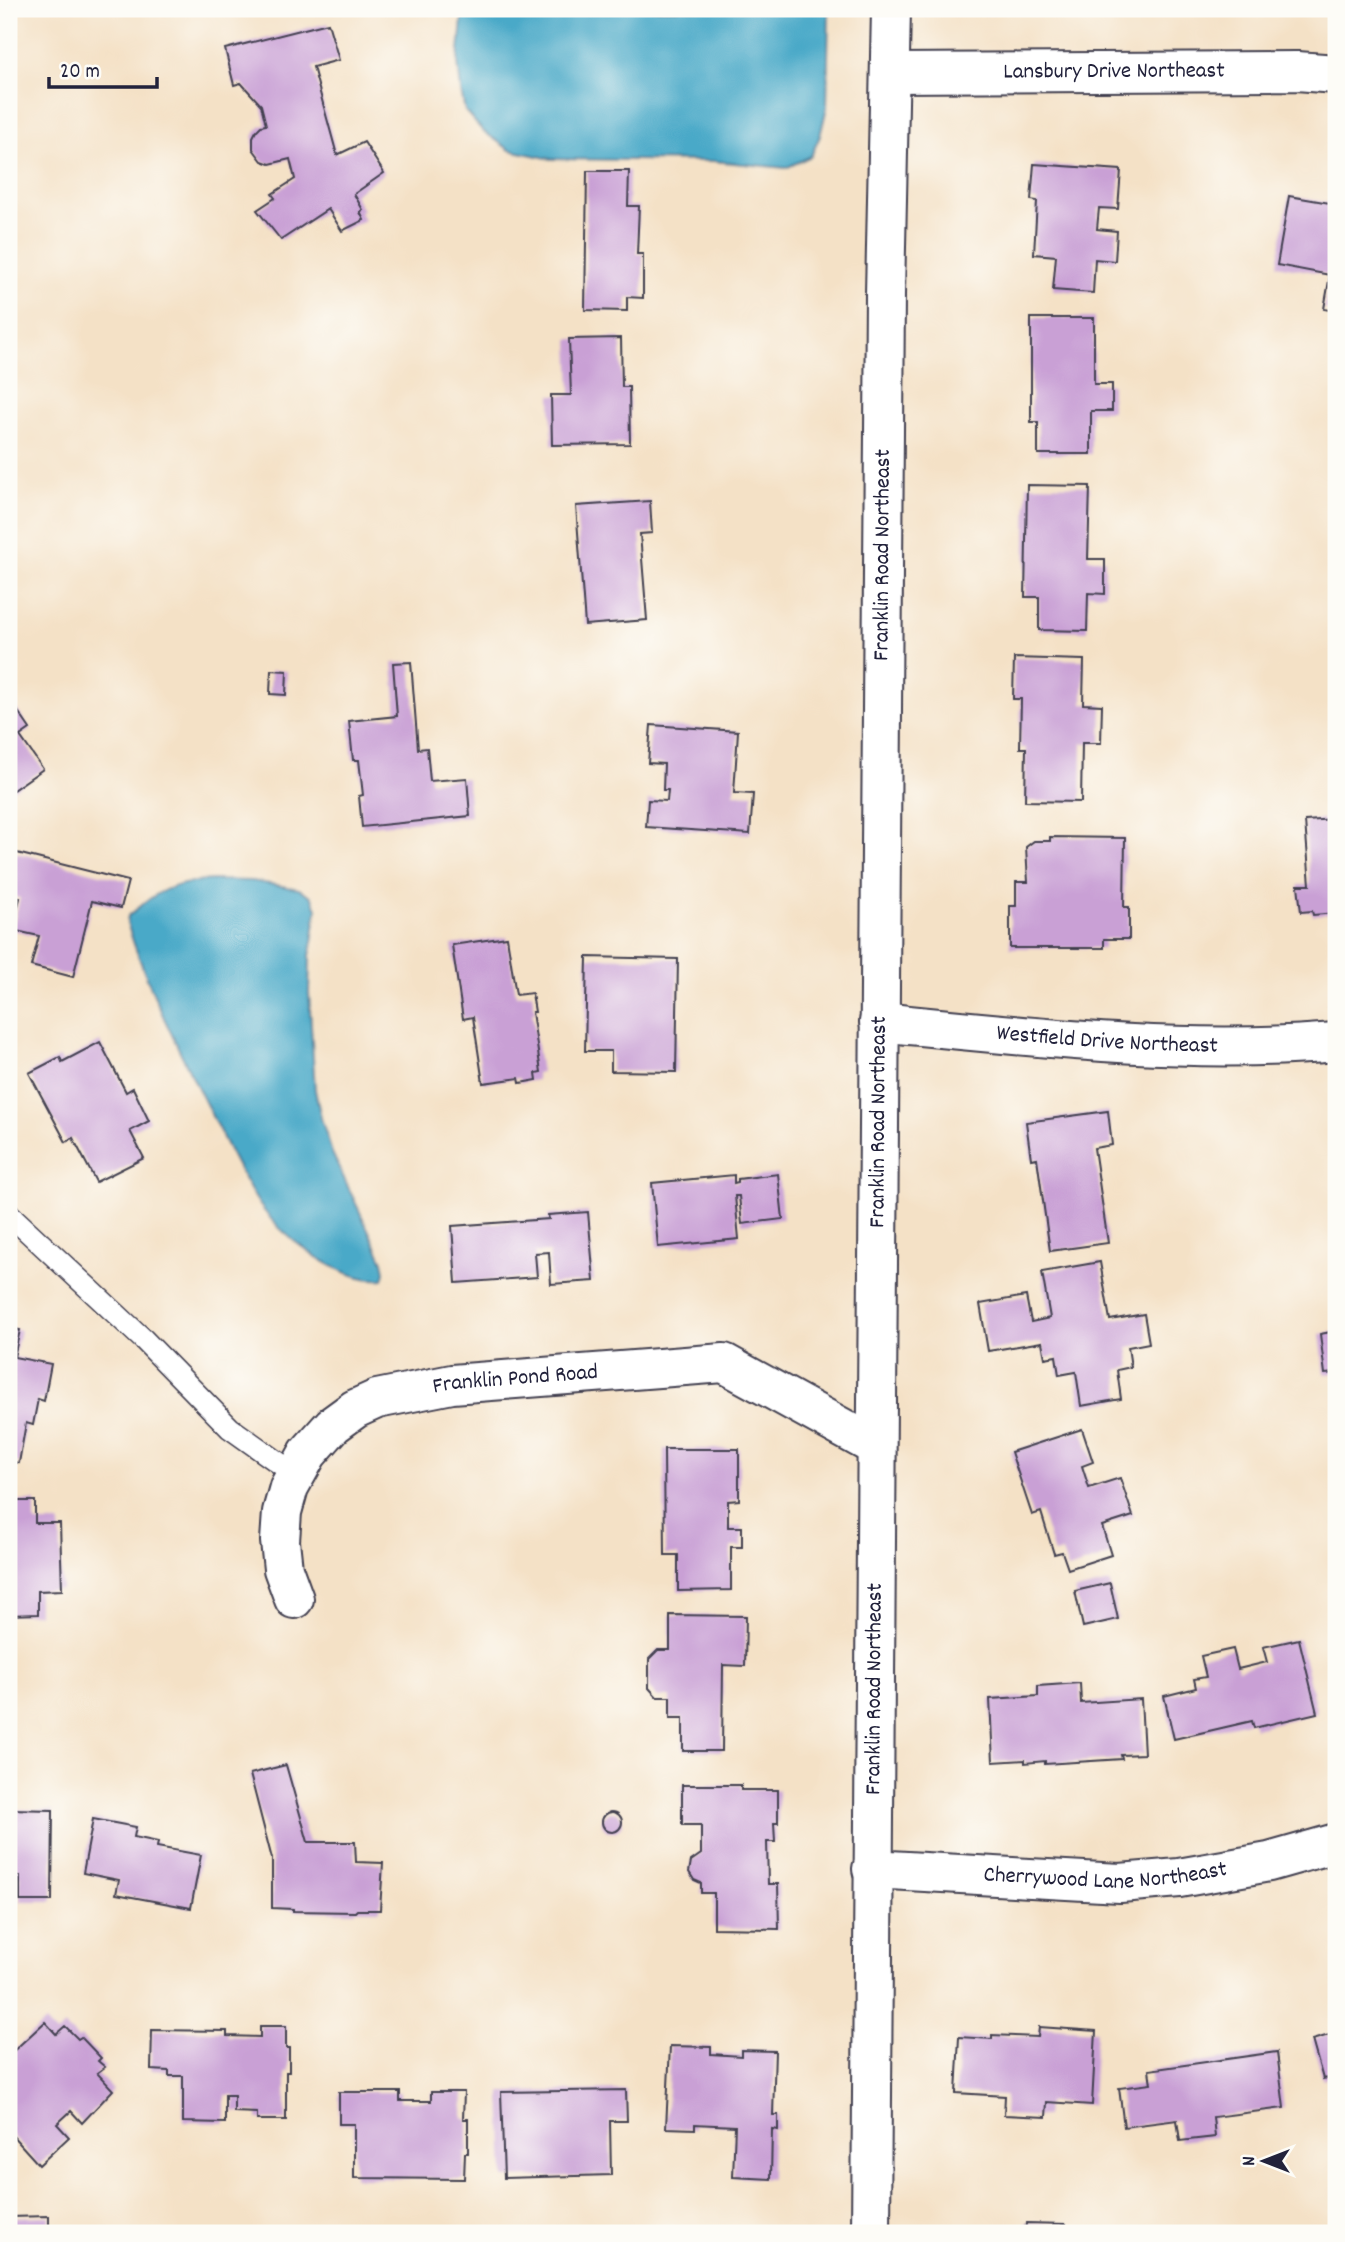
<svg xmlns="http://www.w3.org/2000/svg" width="1345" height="2242" font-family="Dekko,sans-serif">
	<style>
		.water { fill: #49a9c8; stroke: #366682; stroke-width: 2 }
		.building { fill: #c9a0d5 }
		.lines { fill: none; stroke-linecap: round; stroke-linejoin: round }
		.service-casing { stroke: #423f50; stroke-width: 24 }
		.minor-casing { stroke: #423f50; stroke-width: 42 }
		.tertiary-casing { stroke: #423f50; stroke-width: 42 }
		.service { stroke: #fff; stroke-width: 21 }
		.minor { stroke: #fff; stroke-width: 38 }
		.tertiary { stroke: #fff; stroke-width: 38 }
		.labels { text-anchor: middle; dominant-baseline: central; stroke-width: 5; stroke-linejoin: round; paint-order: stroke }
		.street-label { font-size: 23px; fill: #22223b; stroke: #fdfcf7 }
	</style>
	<rect width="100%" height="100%" fill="#fdfcf7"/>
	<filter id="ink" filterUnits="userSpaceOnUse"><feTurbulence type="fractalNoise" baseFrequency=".0143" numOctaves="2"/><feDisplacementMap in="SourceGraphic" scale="14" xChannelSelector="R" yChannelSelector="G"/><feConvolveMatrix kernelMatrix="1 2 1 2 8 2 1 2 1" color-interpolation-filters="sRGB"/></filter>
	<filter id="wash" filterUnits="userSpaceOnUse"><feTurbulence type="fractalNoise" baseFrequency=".00686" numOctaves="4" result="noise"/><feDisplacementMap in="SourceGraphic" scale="28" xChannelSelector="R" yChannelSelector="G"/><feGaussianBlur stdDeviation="1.57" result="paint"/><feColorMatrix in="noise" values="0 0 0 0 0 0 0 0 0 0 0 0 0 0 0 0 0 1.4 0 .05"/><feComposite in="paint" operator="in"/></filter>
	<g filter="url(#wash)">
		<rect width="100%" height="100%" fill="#f4e1c6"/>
		<g class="water">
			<path d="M463 9H829L827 107 820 136 811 156 786 168 713 161 551 159 510 150 483 131 465 111 461 91 458 62Z"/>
			<path d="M212 880 252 881 299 889 311 896 317 908 310 956 309 993 315 1090 321 1118 332 1153 383 1261 385 1272 383 1279C343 1283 285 1239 262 1208 242 1180 227 1145 211 1114 180 1052 148 990 127 923L128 916C136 911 142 903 151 898 169 885 190 882 212 880Z"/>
		</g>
		<g id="blocks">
			<g class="building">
				<path d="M328 23 339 60 313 67 337 155 364 142 384 173 354 194 363 210 360 212 364 220 342 231 328 209 281 240 257 210 275 198 272 194 295 179 290 159 270 164 262 161 253 149V137L256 131 261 126 266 125 261 105 241 83 234 85 225 49Z"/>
				<path d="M1034 164 1121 170 1118 209 1099 208 1097 229 1117 231 1115 261 1095 259 1093 293 1053 290 1056 256 1034 254 1037 201 1031 200Z"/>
				<path d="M587 171H629L628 206H639L637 254H643V298L627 297V311L585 310Z"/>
				<path d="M1289 196 1336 204V311L1324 309 1330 275 1277 265Z"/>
				<path d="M1031 318H1094V384H1112V411H1091V454H1038V422H1031Z"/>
				<path d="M621 338 622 387H629L630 444 552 445 551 395H571L569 339Z"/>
				<path d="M1027 485 1090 486 1088 559H1105V594L1088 593 1087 631 1039 630V597H1025Z"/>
				<path d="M650 501 652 533 640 534 647 620 585 625 576 506Z"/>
				<path d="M1014 658 1084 660 1083 704 1102 705 1101 743H1082L1081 802 1025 801 1026 748H1020L1021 699H1013Z"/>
				<path d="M411 662 418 749 427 748 430 781 467 778 470 816 362 827 359 796 363 795 359 760H353L349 721 397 716 393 663Z"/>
				<path d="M271 670 287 671 286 695 270 694Z"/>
				<path d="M9 698 30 729 20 736 43 769 10 792Z"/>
				<path d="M651 725 738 731 734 793 753 794 750 834 646 827 648 800 667 801 668 790H663L664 764 648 763Z"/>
				<path d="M1336 819V913L1313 915 1312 911 1301 912 1298 885H1310L1305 821Z"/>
				<path d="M1050 837 1125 838 1124 907H1129V939H1104V948H1010V906H1016V882H1028L1026 847 1034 841H1050Z"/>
				<path d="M9 851 128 881 121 908 92 901 73 977 31 966 39 936 12 930 20 898 9 896Z"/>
				<path d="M507 937 516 995 532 993 535 1012H532L541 1072 536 1073 537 1080 520 1083 519 1078 483 1083 473 1017 463 1019 452 945Z"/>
				<path d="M587 957 678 959 676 1072 611 1071V1051H585Z"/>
				<path d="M100 1042 126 1092 133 1088 149 1121 130 1131 144 1158 96 1182 73 1138 66 1142 29 1073 60 1057 62 1062Z"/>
				<path d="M1108 1111 1112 1145 1094 1148 1108 1243 1050 1251 1037 1158 1031 1159 1026 1122Z"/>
				<path d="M778 1174 783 1219 742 1224 739 1196H735L739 1239 658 1247 652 1183 734 1175V1183L738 1182V1179Z"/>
				<path d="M588 1212 594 1281 551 1284 549 1252 535 1253 537 1277 456 1283 452 1226 549 1219 548 1215Z"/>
				<path d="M1100 1262 1110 1320 1144 1314 1149 1343 1128 1347 1131 1367 1117 1370 1121 1399 1081 1406 1076 1372 1059 1375 1056 1356 1045 1358 1042 1342 988 1351 980 1304 1026 1296 1031 1322 1050 1318 1042 1272Z"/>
				<path d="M9 1328 20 1330 14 1357 51 1364 44 1401 38 1399 33 1425 26 1423 19 1463 9 1461Z"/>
				<path d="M1336 1331V1373L1325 1374 1320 1334Z"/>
				<path d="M1082 1429 1093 1462 1082 1466 1089 1488 1120 1478 1133 1516 1102 1526 1111 1555 1068 1569 1062 1552 1054 1554 1041 1512 1032 1515 1011 1452Z"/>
				<path d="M664 1449H739V1500L728 1501V1527H742V1547H731V1590L678 1591V1555H665Z"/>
				<path d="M9 1501H35V1523H60L62 1590 38 1591V1614L9 1615Z"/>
				<path d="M1110 1583 1118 1619 1083 1627 1075 1591Z"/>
				<path d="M670 1615 746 1616 745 1666 723 1665 722 1751H683V1718H670V1697H657L649 1688V1659L658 1650H670Z"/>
				<path d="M1299 1639 1317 1713 1254 1728 1252 1721 1174 1739 1164 1696 1196 1688 1194 1679 1206 1677 1201 1656 1233 1649 1238 1669 1267 1662 1263 1647Z"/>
				<path d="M1080 1683 1081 1703 1141 1699 1144 1754 1121 1755 1122 1759 1045 1764V1761L1025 1763V1760L993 1762 990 1699 1038 1696V1686Z"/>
				<path d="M286 1765 308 1842H355L356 1862 383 1863 380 1910H357L355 1912 293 1911V1909L272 1908V1859L250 1774Z"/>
				<path d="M682 1785H741V1790H778V1823H774L775 1842H767L768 1884H778L779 1929 714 1928V1893H701V1883L694 1880 689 1872 691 1861 701 1854V1825H682Z"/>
				<path d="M9 1809 53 1810 52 1901H20V1876H9Z"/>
				<circle cx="612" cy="1822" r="10"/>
				<path d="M93 1819 136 1827 134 1837 158 1842 157 1847 201 1855 191 1908 116 1894 119 1880 83 1873Z"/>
				<path d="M45 2022 56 2034 65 2026 78 2039 81 2037 101 2058 98 2061 105 2067 97 2073 113 2090 82 2123 71 2111 57 2124 69 2137 39 2165 11 2134 9 2136V2055Z"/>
				<path d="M260 2026H286V2048H289V2072H286V2120H257V2113L234 2112V2095H225V2123L183 2122V2076H169V2071L151 2070 152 2030 227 2031V2036L260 2037Z"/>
				<path d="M1039 2027 1096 2031 1092 2105 1047 2102 1046 2117 1004 2115 1005 2096 956 2093 959 2037 992 2039V2035L1038 2037Z"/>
				<path d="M1336 2033V2076L1323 2079 1312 2040Z"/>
				<path d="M670 2046 711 2047V2054L741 2056V2050L775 2051 773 2115H778V2130L772 2129 771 2179 733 2177 735 2126 695 2124V2129L666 2128Z"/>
				<path d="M1277 2052 1284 2108 1213 2117 1215 2137 1180 2141 1177 2120 1124 2127 1119 2088 1151 2084 1149 2070Z"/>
				<path d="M626 2090 627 2121H610L611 2175 504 2178 501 2092Z"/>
				<path d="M339 2092H400V2101H431V2092H464L463 2119H468V2153H465L464 2179 354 2178V2124H339Z"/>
				<path d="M49 2216V2233H9V2217Z"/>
				<path d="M1026 2223 1066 2224 1065 2233H1025Z"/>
			</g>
		</g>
	</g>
	<g filter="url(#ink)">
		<use href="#blocks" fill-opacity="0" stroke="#423f50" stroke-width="2"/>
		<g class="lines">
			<defs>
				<path id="service" d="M9 1214 143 1339 230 1428 296 1475"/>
				<g id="minor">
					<path id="s1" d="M890 73 1297 71 1336 74"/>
					<path id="s2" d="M879 1022C1031 1037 1184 1055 1336 1042"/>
					<path id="s3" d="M294 1599 283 1569 280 1541 282 1512 289 1487 308 1453 333 1425 355 1409 377 1399 452 1384 724 1363 875 1446"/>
					<path id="s4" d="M872 1869 1120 1883 1179 1878 1269 1862 1336 1843"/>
				</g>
				<g id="tertiary">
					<path id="s5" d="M871 2233 885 294 891 9"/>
				</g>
			</defs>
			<use href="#service" class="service-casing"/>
			<use href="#minor" class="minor-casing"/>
			<use href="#tertiary" class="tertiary-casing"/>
			<use href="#service" class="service"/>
			<use href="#minor" class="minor"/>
			<use href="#tertiary" class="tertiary"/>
		</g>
	</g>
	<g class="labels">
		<g class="street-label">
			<text stroke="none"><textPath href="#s1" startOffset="224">Lansbury Drive Northeast</textPath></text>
			<text stroke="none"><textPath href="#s5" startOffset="1678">Franklin Road Northeast</textPath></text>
			<text stroke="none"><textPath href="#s2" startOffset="229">Westfield Drive Northeast</textPath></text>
			<text stroke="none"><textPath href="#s5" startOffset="1111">Franklin Road Northeast</textPath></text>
			<text stroke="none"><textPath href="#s3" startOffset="383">Franklin Pond Road</textPath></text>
			<text stroke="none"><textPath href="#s5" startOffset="544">Franklin Road Northeast</textPath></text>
			<text stroke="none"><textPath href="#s4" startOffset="234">Cherrywood Lane Northeast</textPath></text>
		</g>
	</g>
	<rect width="1345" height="2242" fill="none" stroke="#fdfcf7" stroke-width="35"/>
	<g transform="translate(1264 2161) rotate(270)" stroke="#fdfcf7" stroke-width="5" paint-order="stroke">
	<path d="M0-5L12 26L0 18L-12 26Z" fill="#22223b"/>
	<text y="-10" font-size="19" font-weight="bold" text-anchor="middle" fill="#22223b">N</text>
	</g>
	<path d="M49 77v10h108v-10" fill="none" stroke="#22223b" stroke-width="3.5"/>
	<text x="60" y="77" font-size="21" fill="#22223b" stroke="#fdfcf7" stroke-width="5" paint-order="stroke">20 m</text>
</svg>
